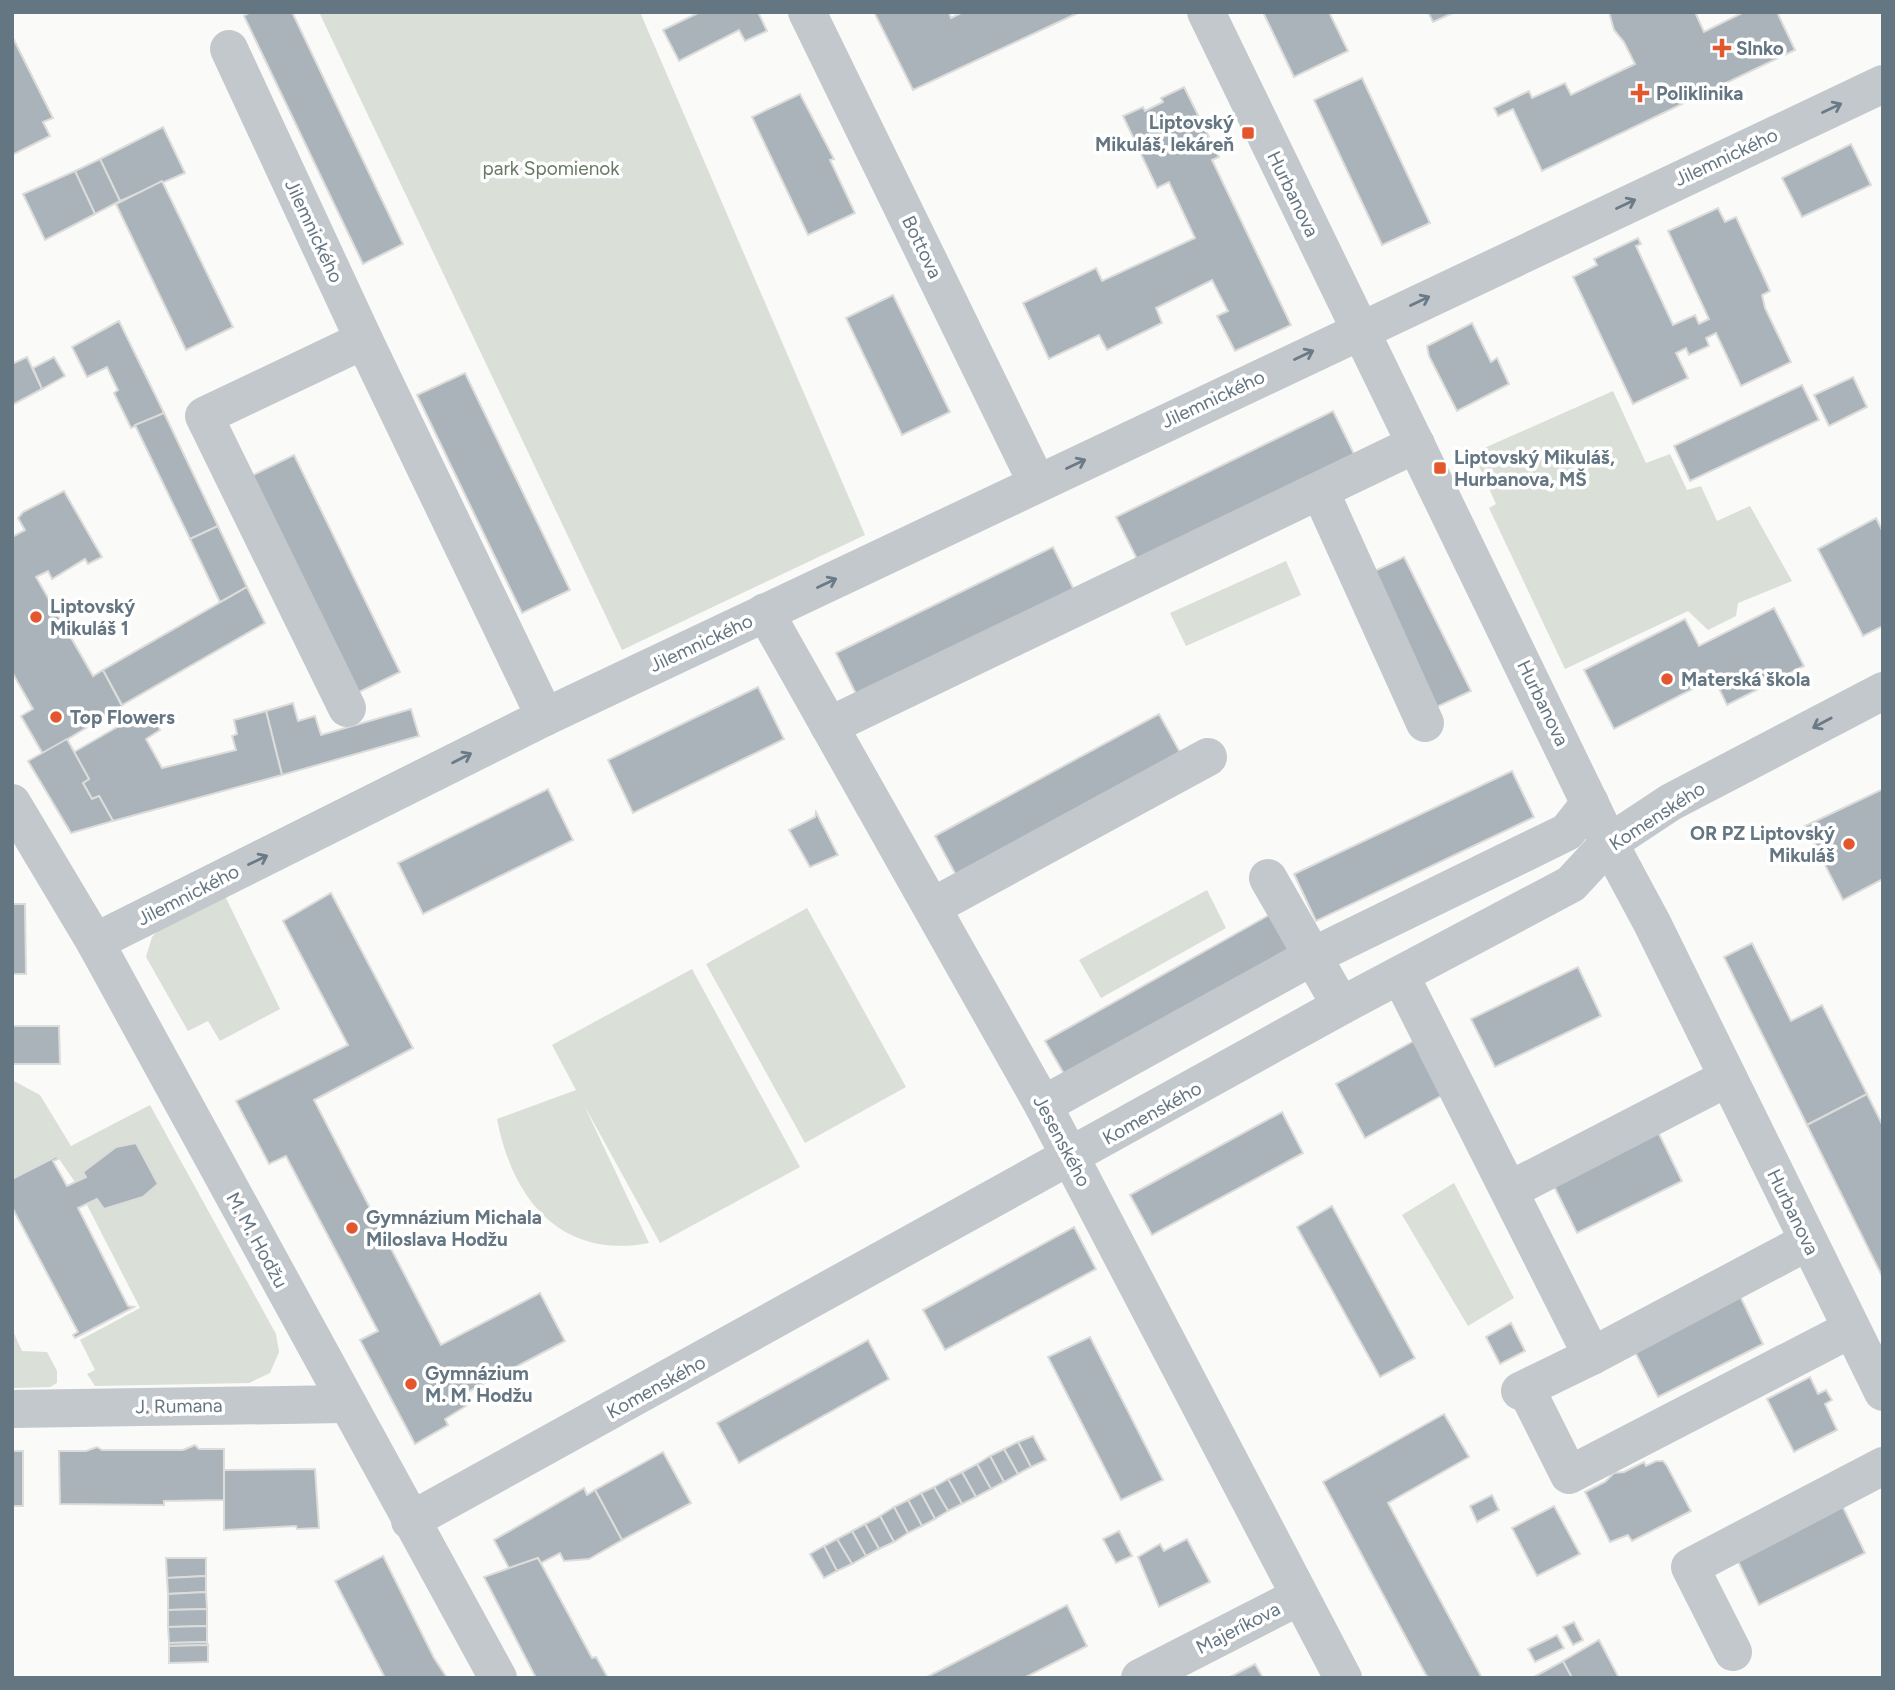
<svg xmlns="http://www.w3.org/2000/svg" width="1895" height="1690" font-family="Figtree,sans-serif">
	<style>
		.green { fill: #dadfd7 }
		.building { fill: #aab3b9; stroke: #dcdcda; stroke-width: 2 }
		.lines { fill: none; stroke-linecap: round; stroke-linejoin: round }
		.minor { stroke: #c3c8cc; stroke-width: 38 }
		.oneway { stroke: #6a7a87 }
		.poi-dot { fill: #e4572e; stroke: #fff; stroke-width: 2.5 }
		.labels { text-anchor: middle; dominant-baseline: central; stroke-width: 7; stroke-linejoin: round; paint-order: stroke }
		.poi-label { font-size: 19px; font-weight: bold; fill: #657683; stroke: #fff; text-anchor: start }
		.street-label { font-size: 19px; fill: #657683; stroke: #fff }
		.park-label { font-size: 19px; fill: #687a64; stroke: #fff }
	</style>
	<rect width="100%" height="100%" fill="#fafaf8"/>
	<g class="green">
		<path d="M319 12H640L865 535 622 650Z"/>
		<path d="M1613 391 1646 463 1670 454 1687 490 1701 486 1717 521 1750 506 1792 581 1738 603 1736 616 1708 630 1688 611 1565 669 1489 508 1496 504 1473 453Z"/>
		<path d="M1286 561 1301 595 1186 646 1170 613Z"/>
		<path d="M1207 890 1226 928 1101 998 1079 960Z"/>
		<path d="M225 896 280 1009 220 1041 208 1021 188 1031 146 957 152 937 162 926Z"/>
		<path d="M807 908 906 1087 805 1143 706 964Z"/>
		<path d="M692 969 800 1167 660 1243 584 1105 649 1243C560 1260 512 1198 497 1119L576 1090 552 1045Z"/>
		<path d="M12 1080 40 1095 71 1146 150 1105 276 1334 279 1352 270 1373 249 1383 95 1386 87 1374 95 1370 80 1340 140 1308 87 1205 97 1199 104 1209 143 1197 158 1183 136 1143 116 1147 84 1172 86 1177 75 1182 57 1156 12 1179Z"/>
		<path d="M1454 1183 1514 1298 1468 1326 1402 1215Z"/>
		<path d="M12 1329 22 1351 47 1352 57 1371V1383L50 1387 12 1388Z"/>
	</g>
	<g class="building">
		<path d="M251 12H292L403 244 363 264 244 16Z"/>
		<path d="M700 12H758L767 31 745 41 739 30 679 61 663 30Z"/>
		<path d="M874 12H949L951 18 963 12H1080L913 90Z"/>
		<path d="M1263 12H1329L1348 51 1294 77Z"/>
		<path d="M1428 12H1455L1433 22Z"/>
		<path d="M1609 12H1695L1704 32 1744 12H1777L1795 50 1542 171 1513 109 1498 116 1494 108 1529 91 1532 98 1565 83 1571 95 1635 64 1624 42 1614 30Z"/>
		<path d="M12 36 53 118 43 122 50 136 12 155Z"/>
		<path d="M1362 78 1430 223 1382 245 1314 100Z"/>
		<path d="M1184 87 1219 157 1212 160 1291 325 1235 351 1217 316 1228 311 1212 280 1156 308 1162 323 1107 350 1099 335 1049 359 1023 303 1096 268 1102 281 1195 238 1169 182 1157 188 1123 116 1143 107 1145 111 1163 102 1161 98Z"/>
		<path d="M800 94 834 159 830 160 855 213 808 235 752 117Z"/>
		<path d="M163 127 185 173 120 201 100 159Z"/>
		<path d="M1851 144 1871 185 1802 217 1782 178Z"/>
		<path d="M100 159 120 201 95 214 75 171Z"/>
		<path d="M75 171 95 214 45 240 23 194Z"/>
		<path d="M162 181 233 327 186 350 116 204Z"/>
		<path d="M1718 208 1725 222 1736 217 1767 284 1770 291 1762 295 1765 308 1791 362 1741 386 1716 333 1706 338 1709 346 1689 355 1686 348 1676 353 1688 378 1633 404 1573 277 1597 265 1594 259 1638 238 1641 244 1636 246 1673 325 1695 315 1699 324 1709 319 1668 231Z"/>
		<path d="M893 295 950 412 902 435 846 318Z"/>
		<path d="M119 321 164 413 131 428 114 393 118 390 107 367 87 377 72 347Z"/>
		<path d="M1472 323 1491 362 1497 358 1509 384 1457 411 1429 356 1427 346Z"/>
		<path d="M27 357 42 389 12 405V364Z"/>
		<path d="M54 357 65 376 42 389 33 368Z"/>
		<path d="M465 373 570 590 522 613 417 395Z"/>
		<path d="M1853 377 1867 407 1829 426 1814 395Z"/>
		<path d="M1802 385 1819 420 1690 481 1674 446Z"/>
		<path d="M1333 411 1356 458 1139 563 1116 517Z"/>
		<path d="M164 413 218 526 190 539 135 425Z"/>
		<path d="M294 455 400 672 353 695 247 478Z"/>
		<path d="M64 491 102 557 88 564 85 559 52 579 48 571 36 577 93 676 103 670 122 706 43 754 21 716 33 709 12 672V534L14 536 25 530 18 518 23 512Z"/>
		<path d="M1876 518 1883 532V626L1863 636 1818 549Z"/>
		<path d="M218 526 247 587 220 602 190 539Z"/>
		<path d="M1053 547 1076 594 859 700 836 653Z"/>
		<path d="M1404 557 1471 691 1430 710 1364 576Z"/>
		<path d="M247 587 265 623 122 705 103 670Z"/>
		<path d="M1774 608 1804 666 1727 705 1714 678 1614 729 1584 670 1685 619 1699 646Z"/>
		<path d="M758 687 784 739 633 813 608 760Z"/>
		<path d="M293 703 298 721 315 716 321 735 411 709 419 736 282 775 266 711Z"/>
		<path d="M145 711 154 727 158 725 160 730 146 739 162 768 236 750 232 736 237 734 234 720 266 711 282 775 113 821 99 796 92 799 83 783 89 779 74 752Z"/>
		<path d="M1159 714 1181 754 956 875 935 836Z"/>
		<path d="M67 739 89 779 83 783 92 799 99 796 113 821 71 833 28 761Z"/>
		<path d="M1512 771 1534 817 1316 921 1294 874Z"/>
		<path d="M548 789 573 840 423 914 398 863Z"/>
		<path d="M1883 789V879L1843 900 1805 826Z"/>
		<path d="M816 812 838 855 810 867 789 830 815 817Z"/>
		<path d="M331 893 413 1048 314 1100 441 1345 540 1293 565 1341 466 1393 471 1403 445 1419 448 1425 415 1444 360 1340 378 1331 286 1156 269 1164 236 1101 348 1045 283 921Z"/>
		<path d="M12 904H25L26 974H12Z"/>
		<path d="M1271 914 1293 954 1067 1079 1045 1041Z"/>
		<path d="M1752 943 1791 1021 1822 1005 1867 1094 1807 1125 1724 957Z"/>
		<path d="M1578 967 1601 1016 1495 1067 1471 1019Z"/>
		<path d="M12 1026H59L60 1064H12Z"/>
		<path d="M1419 1038 1448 1092 1365 1138 1336 1084Z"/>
		<path d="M1867 1094 1883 1126V1278L1807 1125Z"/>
		<path d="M1282 1112 1303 1153 1152 1235 1130 1195Z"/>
		<path d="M1657 1130 1682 1181 1577 1233 1552 1182Z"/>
		<path d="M136 1143 158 1184 143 1197 104 1209 97 1199 78 1208 128 1306 134 1307 75 1338 73 1335 78 1332 12 1207V1179L57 1156 58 1159 53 1161 67 1186 86 1177 83 1172 116 1147Z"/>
		<path d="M1332 1206 1415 1358 1380 1377 1297 1227Z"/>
		<path d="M1074 1227 1096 1269 945 1350 923 1310Z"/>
		<path d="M1739 1294 1763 1344 1658 1397 1633 1348Z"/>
		<path d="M1511 1323 1525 1351 1500 1364 1486 1337Z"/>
		<path d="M1090 1337 1163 1480 1121 1500 1048 1357Z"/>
		<path d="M868 1340 889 1379 739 1463 717 1423Z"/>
		<path d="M1810 1377 1818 1394 1826 1390 1832 1400 1825 1404 1837 1430 1794 1452 1767 1399Z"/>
		<path d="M1444 1414 1469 1457 1388 1503 1482 1678H1430L1426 1675 1323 1482Z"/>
		<path d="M1033 1436 1046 1460 1031 1467 1018 1442Z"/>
		<path d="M1018 1442 1031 1467 1018 1474 1004 1449Z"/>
		<path d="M195 1445 199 1449H224V1500L164 1501V1505L60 1504 59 1451H86L97 1447 102 1450H183Z"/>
		<path d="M1004 1449 1018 1474 1004 1482 990 1456Z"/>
		<rect x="12" y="1451" width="11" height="55"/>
		<path d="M663 1452 691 1503 622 1540 595 1490Z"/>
		<path d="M990 1456 1004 1482 991 1489 977 1464Z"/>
		<path d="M1656 1461H1663L1667 1466 1691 1511 1632 1541 1628 1535 1610 1542 1585 1492 1605 1482 1614 1473 1624 1472 1644 1462 1646 1466Z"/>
		<path d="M977 1464 991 1489 976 1497 962 1472Z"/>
		<path d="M315 1469 319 1528 297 1529 296 1526 224 1530V1470Z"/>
		<path d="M962 1472 976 1497 962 1504 948 1479Z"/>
		<path d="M948 1479 962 1504 948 1511 934 1487Z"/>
		<path d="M934 1487 948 1511 935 1519 921 1493Z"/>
		<path d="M584 1488 587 1495 595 1490 622 1540 589 1559 564 1561 560 1553 541 1563 538 1558 509 1568 494 1540Z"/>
		<path d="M921 1493 935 1519 922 1526 908 1500Z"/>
		<path d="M1492 1495 1499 1510 1477 1522 1470 1506Z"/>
		<path d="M908 1500 922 1526 908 1533 894 1507Z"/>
		<path d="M1840 1501 1865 1553 1759 1605 1735 1555Z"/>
		<path d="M1554 1506 1580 1554 1537 1576 1512 1528Z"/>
		<path d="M894 1507 908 1533 894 1542 880 1516Z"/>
		<path d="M880 1516 894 1542 879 1549 865 1524Z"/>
		<path d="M865 1524 879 1549 866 1556 852 1531Z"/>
		<path d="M852 1531 866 1556 852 1564 837 1539Z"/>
		<path d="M1119 1531 1132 1556 1116 1563 1103 1539Z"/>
		<path d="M837 1539 852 1564 837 1571 824 1546Z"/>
		<path d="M1187 1539 1210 1582 1159 1607 1138 1557 1160 1544 1164 1551Z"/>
		<path d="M824 1546 837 1571 824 1578 810 1554Z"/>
		<path d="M383 1556 434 1658 447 1678H385L335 1581Z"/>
		<path d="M166 1558H206V1576L167 1578Z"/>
		<path d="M538 1558 592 1658 596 1657 608 1678H536L484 1577Z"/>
		<path d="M206 1576V1592L168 1594 167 1578Z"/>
		<path d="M206 1592 207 1609 168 1610V1594Z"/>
		<path d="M1067 1605 1087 1646 1024 1678H925Z"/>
		<path d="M207 1609V1626L168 1627V1610Z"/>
		<path d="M1574 1622 1583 1640 1573 1645 1563 1627Z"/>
		<path d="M207 1626V1642L169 1643 168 1627Z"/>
		<path d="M1557 1635 1564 1648 1535 1662 1528 1649Z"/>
		<path d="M1599 1640 1619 1678H1572L1563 1661Z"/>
		<path d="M207 1642 208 1645 169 1646V1643Z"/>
		<path d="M208 1645V1662L169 1663V1646Z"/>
		<path d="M1563 1661 1572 1678H1532Z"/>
		<path d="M1255 1664 1263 1678H1228Z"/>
	</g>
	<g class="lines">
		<g class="minor">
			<path d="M807 12 1037 483"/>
			<path d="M1206 12 1609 843 1652 923 1883 1392"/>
			<path d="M229 49 364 340 545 717"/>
			<path d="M1320 491 1425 723"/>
			<path d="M765 612 1043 1105 1343 1678"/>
			<path d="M347 708 204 416 364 340"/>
			<path d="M829 726 1416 444"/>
			<path d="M12 803 95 942 498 1678"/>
			<path d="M1268 878 1341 1006"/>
			<path d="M932 907 1208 757"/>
			<path d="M95 942 545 717 1883 84"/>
			<path d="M1400 975 1592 1356 1520 1391"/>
			<path d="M1043 1105 1313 956 1567 832 1590 803"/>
			<path d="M1510 1190 1727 1078"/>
			<path d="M1592 1356 1807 1242"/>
			<path d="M1532 1401 1569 1475 1851 1329"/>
			<path d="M12 1409 346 1404"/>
			<path d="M410 1521 1341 1006 1571 884 1609 843 1671 802 1883 691"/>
			<path d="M1733 1652 1690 1567 1883 1466"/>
			<path d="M1140 1678 1298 1597"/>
		</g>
	</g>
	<defs><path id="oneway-shaft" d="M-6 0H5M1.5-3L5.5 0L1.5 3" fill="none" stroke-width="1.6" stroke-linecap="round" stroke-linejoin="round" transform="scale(1.75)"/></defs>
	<g class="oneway">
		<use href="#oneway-shaft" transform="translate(1832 108) rotate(-25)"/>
		<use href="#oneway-shaft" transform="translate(1626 204) rotate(-25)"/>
		<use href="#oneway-shaft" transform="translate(1420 301) rotate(-25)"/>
		<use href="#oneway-shaft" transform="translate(1304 355) rotate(-25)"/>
		<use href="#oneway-shaft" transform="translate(1076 464) rotate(-25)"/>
		<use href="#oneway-shaft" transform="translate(827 583) rotate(-25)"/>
		<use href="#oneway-shaft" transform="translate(1822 723) rotate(152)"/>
		<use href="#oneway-shaft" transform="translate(462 758) rotate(-27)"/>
		<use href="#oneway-shaft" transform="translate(258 860) rotate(-26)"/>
	</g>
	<g class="poi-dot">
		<path d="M1718.5 37.5h7v7h7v7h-7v7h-7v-7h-7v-7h7z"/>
		<path d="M1636.5 82.5h7v7h7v7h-7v7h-7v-7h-7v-7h7z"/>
		<rect x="1241" y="126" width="14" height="14" rx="3.5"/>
		<rect x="1433" y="461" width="14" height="14" rx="3.5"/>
		<circle cx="36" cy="617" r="7"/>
		<circle cx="1667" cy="679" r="7"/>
		<circle cx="56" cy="717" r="7"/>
		<circle cx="1849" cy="844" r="7"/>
		<circle cx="352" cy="1228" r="7"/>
		<circle cx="411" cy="1384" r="7"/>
	</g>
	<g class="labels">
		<g class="poi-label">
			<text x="1736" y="48">Slnko</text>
			<text x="1656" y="93">Poliklinika</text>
			<text x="1234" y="122" text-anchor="end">Liptovský<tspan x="1234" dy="22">Mikuláš, lekáreň</tspan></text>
			<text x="1454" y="457">Liptovský Mikuláš,<tspan x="1454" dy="22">Hurbanova, MŠ</tspan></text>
			<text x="50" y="606">Liptovský<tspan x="50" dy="22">Mikuláš 1</tspan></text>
			<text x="1681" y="679">Materská škola</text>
			<text x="70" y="717">Top Flowers</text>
			<text x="1835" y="833" text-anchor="end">OR PZ Liptovský<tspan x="1835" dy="22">Mikuláš</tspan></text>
			<text x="366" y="1217">Gymnázium Michala<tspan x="366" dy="22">Miloslava Hodžu</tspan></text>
			<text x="425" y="1373">Gymnázium<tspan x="425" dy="22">M. M. Hodžu</tspan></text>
		</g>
		<g class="street-label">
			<text transform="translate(1726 157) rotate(-25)">Jilemnického</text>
			<text transform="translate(1293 194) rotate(64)">Hurbanova</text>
			<text transform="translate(314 231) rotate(65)">Jilemnického</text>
			<text transform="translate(922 247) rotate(64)">Bottova</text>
			<text transform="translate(1213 399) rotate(-25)">Jilemnického</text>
			<text transform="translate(701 643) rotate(-25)">Jilemnického</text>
			<text transform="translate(1543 703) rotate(64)">Hurbanova</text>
			<text transform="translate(1657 816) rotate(-33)">Komenského</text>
			<text transform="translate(188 895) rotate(-27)">Jilemnického</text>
			<text transform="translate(1152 1113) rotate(-29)">Komenského</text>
			<text transform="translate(1062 1141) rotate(62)">Jesenského</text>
			<text transform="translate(1793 1212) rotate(64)">Hurbanova</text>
			<text transform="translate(257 1240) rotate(61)">M. M. Hodžu</text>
			<text transform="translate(656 1387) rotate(-29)">Komenského</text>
			<text transform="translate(179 1406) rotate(-1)">J. Rumana</text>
			<text transform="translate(1238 1628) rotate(-27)">Majeríkova</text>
		</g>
		<g class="park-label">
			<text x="551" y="168">park Spomienok</text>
		</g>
	</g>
	<rect width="1895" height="1690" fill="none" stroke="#657683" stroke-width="28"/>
</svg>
